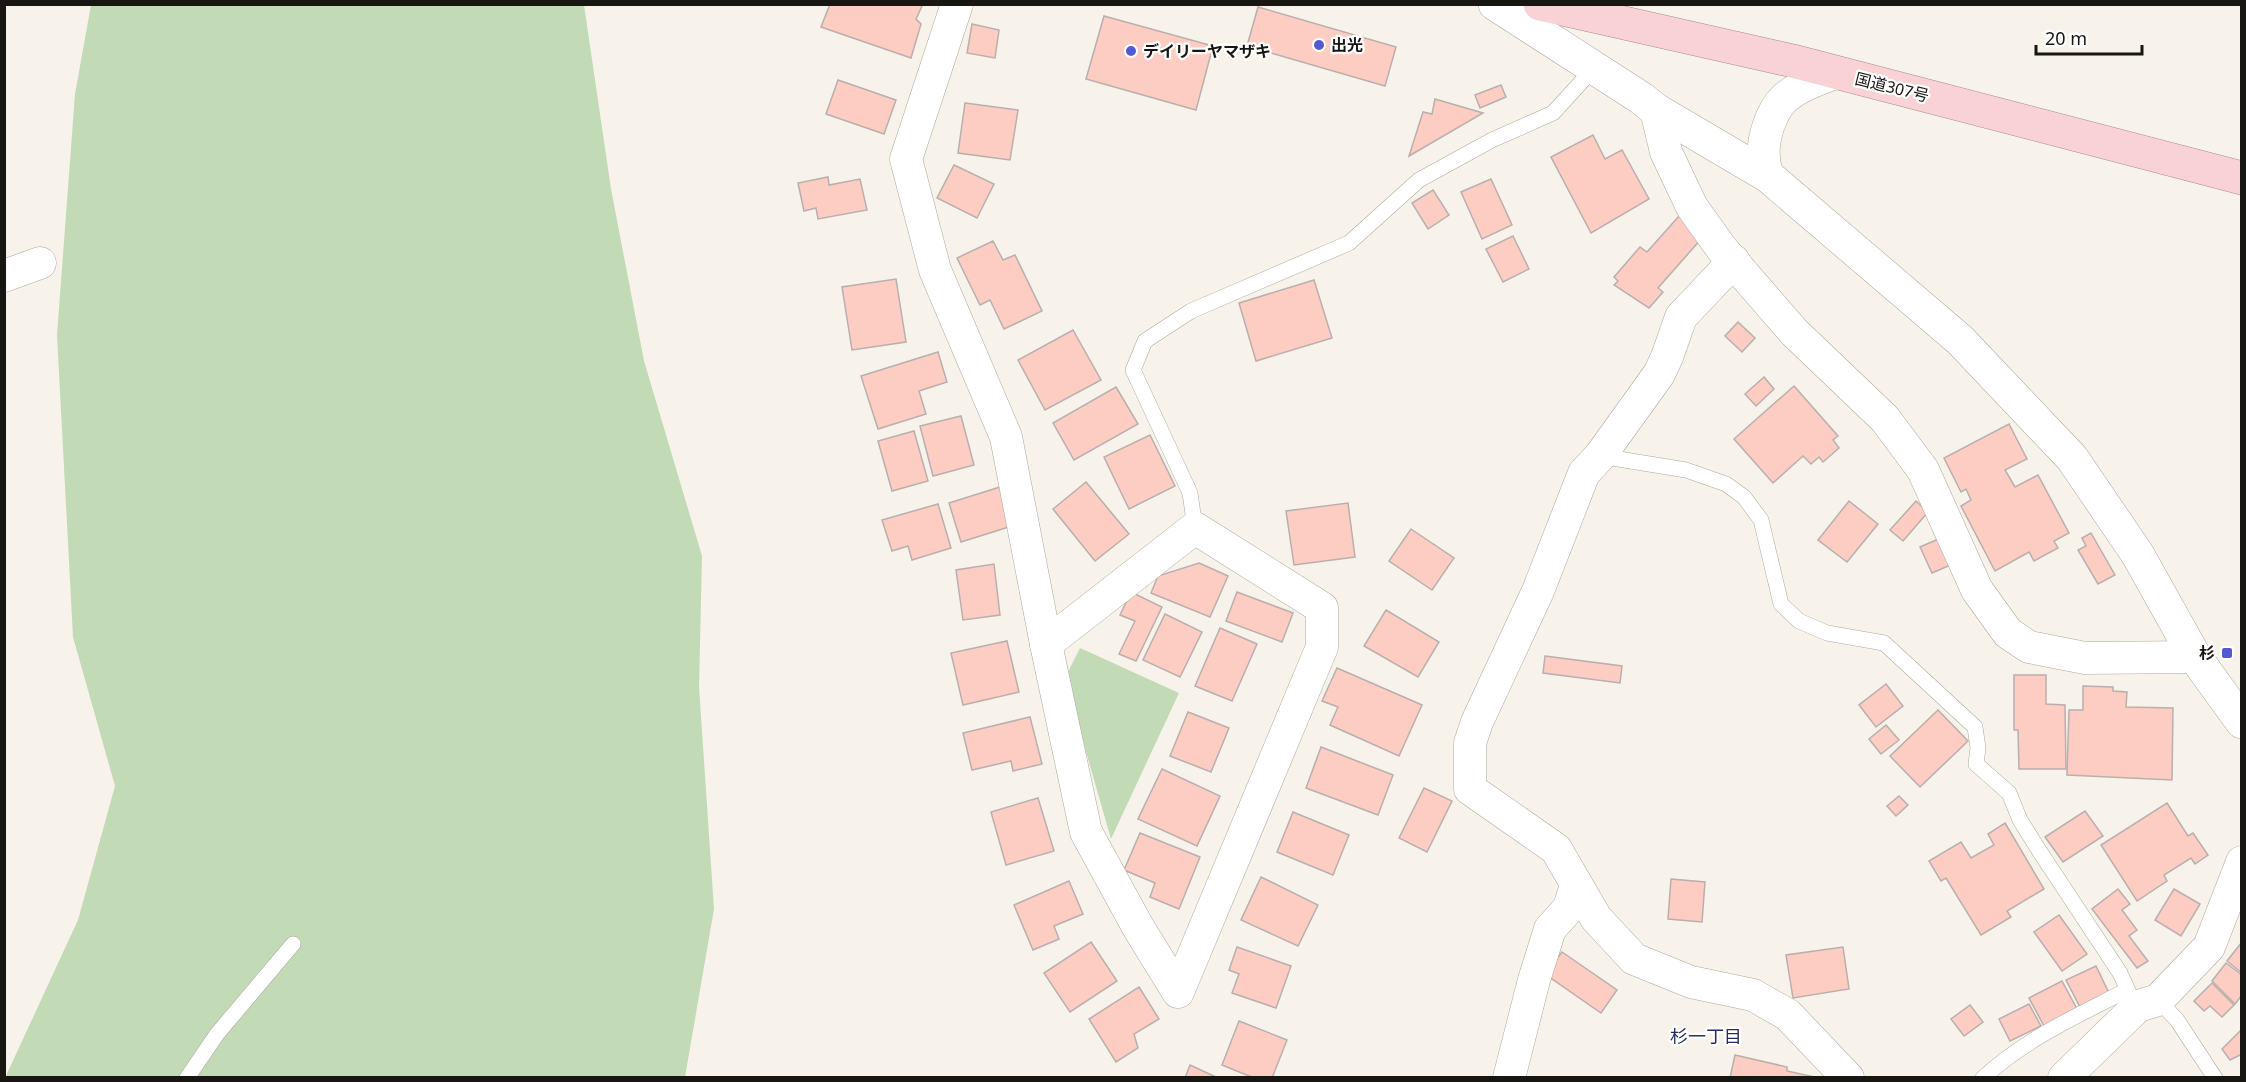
<svg xmlns="http://www.w3.org/2000/svg" width="2246" height="1082" font-family="'Noto Sans','Noto Sans JP',sans-serif">
	<style>
		.green { fill: #c2dab6 }
		.building { fill: #fdcdc4; stroke: #b9afad; stroke-width: 1.5 }
		.lines { fill: none; stroke-linecap: round; stroke-linejoin: round }
		.service-casing { stroke: #ada8a1; stroke-width: 16 }
		.minor-casing { stroke: #ada8a1; stroke-width: 33 }
		.tertiary-casing { stroke: #ada8a1; stroke-width: 34 }
		.trunk-casing { stroke: #a9898a; stroke-width: 34 }
		.service { stroke: #fff; stroke-width: 15 }
		.minor { stroke: #fff; stroke-width: 32 }
		.tertiary { stroke: #fff; stroke-width: 33 }
		.trunk { stroke: #f8d2d4; stroke-width: 33 }
		.poi-dot { fill: #535ad1; stroke: #fff; stroke-width: 2 }
		.labels { text-anchor: middle; dominant-baseline: central; stroke-width: 4.5; stroke-linejoin: round; paint-order: stroke }
		.poi-label { font-size: 16px; font-weight: bold; fill: #171613; stroke: #fff; text-anchor: start }
		.street-label { font-size: 16px; fill: #171613; stroke: #fff }
		.neighbourhood-label { font-size: 18px; fill: #262a63; stroke: #fff }
	</style>
	<rect width="100%" height="100%" fill="#f7f2ea"/>
	<g class="green">
		<path d="M91 5H584L611 189 644 361 702 556 699 687 714 909 685 1077 5 1078 78 920 115 786 73 637 57 335 75 94Z"/>
		<path d="M1080 648 1179 693 1111 839 1065 678Z"/>
	</g>
	<g class="building">
		<path d="M830 4H923L916 19 921 24 911 58 821 27Z"/>
		<path d="M1258 7 1396 47 1385 86 1247 46Z"/>
		<path d="M1104 16 1213 46 1196 110 1086 79Z"/>
		<path d="M972 24 999 30 995 58 967 53Z"/>
		<path d="M838 80 896 100 884 134 826 114Z"/>
		<path d="M1501 85 1506 97 1480 108 1475 95Z"/>
		<path d="M1435 99 1483 113 1409 156 1423 112 1432 114Z"/>
		<path d="M965 103 1018 110 1010 160 958 153Z"/>
		<path d="M1593 135 1605 159 1622 150 1649 199 1591 233 1551 157Z"/>
		<path d="M954 165 994 184 977 218 937 198Z"/>
		<path d="M828 177 829 185 860 179 867 210 818 219 816 208 804 211 798 183Z"/>
		<path d="M1491 179 1512 225 1482 239 1461 192Z"/>
		<path d="M1433 190 1449 215 1428 229 1412 203Z"/>
		<path d="M1679 216 1702 238 1658 288 1663 292 1649 308 1614 285 1618 281 1614 277 1640 247 1647 252Z"/>
		<path d="M1513 236 1529 269 1503 282 1486 249Z"/>
		<path d="M993 241 1003 260 1015 255 1042 311 1004 329 990 300 980 305 957 258Z"/>
		<path d="M896 279 906 342 852 350 842 287Z"/>
		<path d="M1314 280 1332 338 1256 361 1239 303Z"/>
		<path d="M1738 322 1755 338 1742 352 1725 336Z"/>
		<path d="M1073 330 1101 380 1045 410 1018 360Z"/>
		<path d="M938 352 947 382 919 391 926 414 878 429 861 376Z"/>
		<path d="M1764 377 1774 389 1756 406 1745 394Z"/>
		<path d="M1794 386 1838 436 1833 440 1839 448 1823 462 1819 457 1811 464 1803 456 1773 483 1734 439Z"/>
		<path d="M1116 387 1138 424 1074 460 1053 423Z"/>
		<path d="M961 416 974 465 933 476 920 426Z"/>
		<path d="M2009 424 2027 459 2005 470 2015 487 2038 475 2069 533 2054 541 2058 548 2034 561 2029 552 1995 571 1961 506 1971 500 1966 489 1961 492 1944 458Z"/>
		<path d="M914 431 928 481 892 491 878 441Z"/>
		<path d="M1150 435 1175 486 1129 509 1104 457Z"/>
		<path d="M1086 482 1129 534 1095 561 1053 509Z"/>
		<path d="M1000 487 1012 526 961 542 949 503Z"/>
		<path d="M1849 501 1878 524 1847 562 1818 540Z"/>
		<path d="M1916 501 1928 512 1903 541 1890 530Z"/>
		<path d="M1348 503 1355 557 1294 565 1286 511Z"/>
		<path d="M938 504 951 548 912 560 908 546 892 551 882 520Z"/>
		<path d="M1411 529 1454 558 1432 590 1389 561Z"/>
		<path d="M2091 533 2115 575 2098 584 2078 550 2086 546 2082 538Z"/>
		<path d="M1943 537 1955 563 1932 573 1920 547Z"/>
		<path d="M1199 563 1228 576 1210 617 1151 593 1158 576Z"/>
		<path d="M994 564 1000 615 963 620 956 570Z"/>
		<path d="M1131 592 1162 607 1136 661 1119 654 1135 621 1120 615Z"/>
		<path d="M1237 592 1293 613 1282 642 1226 621Z"/>
		<path d="M1386 610 1439 642 1418 677 1364 646Z"/>
		<path d="M1165 614 1202 632 1180 677 1143 660Z"/>
		<path d="M1220 628 1257 644 1232 701 1195 686Z"/>
		<path d="M1007 641 1019 692 963 705 951 653Z"/>
		<path d="M1545 656 1622 666 1620 683 1543 673Z"/>
		<path d="M1337 668 1422 705 1399 756 1330 725 1338 707 1322 701Z"/>
		<path d="M2014 675H2046V704L2065 705 2066 769H2019L2018 730H2014Z"/>
		<path d="M1886 684 1903 706 1876 727 1859 705Z"/>
		<path d="M2083 686 2113 687V691L2127 692 2126 707 2173 708 2172 780 2067 775 2069 710H2083Z"/>
		<path d="M1938 710 1968 741 1920 787 1890 756Z"/>
		<path d="M1188 712 1229 728 1211 772 1170 756Z"/>
		<path d="M1030 717 1042 764 1013 771 1011 761 972 770 963 733Z"/>
		<path d="M1886 725 1899 740 1881 754 1869 739Z"/>
		<path d="M1321 747 1393 775 1378 815 1306 788Z"/>
		<path d="M1162 769 1220 796 1197 846 1138 819Z"/>
		<path d="M1424 788 1452 801 1427 852 1399 838Z"/>
		<path d="M1899 796 1908 805 1896 816 1887 806Z"/>
		<path d="M1038 798 1054 851 1006 865 991 812Z"/>
		<path d="M2167 803 2188 836 2193 833 2208 855 2195 864 2191 858 2164 875 2167 881 2137 901 2101 845Z"/>
		<path d="M2085 811 2103 836 2063 862 2045 837Z"/>
		<path d="M1293 812 1349 835 1333 875 1277 852Z"/>
		<path d="M2005 823 2044 889 2007 911 2011 917 1981 935 1946 878 1941 881 1929 861 1961 842 1971 858 1994 845 1988 834Z"/>
		<path d="M1140 833 1200 857 1179 909 1150 897 1155 883 1124 870Z"/>
		<path d="M1261 877 1318 905 1298 946 1241 920Z"/>
		<path d="M1671 879 1705 882 1702 922 1668 919Z"/>
		<path d="M1069 881 1083 914 1054 926 1059 939 1033 950 1014 905Z"/>
		<path d="M2118 889 2130 904 2122 910 2137 930 2129 936 2148 961 2137 968 2092 909Z"/>
		<path d="M2174 889 2200 904 2181 936 2155 920Z"/>
		<path d="M2059 915 2087 954 2062 971 2034 932Z"/>
		<path d="M1091 942 1117 981 1070 1012 1044 973Z"/>
		<path d="M2242 942V973L2227 961Z"/>
		<path d="M1237 947 1291 966 1276 1008 1232 993 1239 974 1229 970Z"/>
		<path d="M1843 947 1849 989 1793 998 1786 955Z"/>
		<path d="M1562 952 1617 990 1601 1013 1545 974Z"/>
		<path d="M2226 963 2242 975V995L2235 1004 2212 981Z"/>
		<path d="M2096 966 2109 993 2080 1007 2066 980Z"/>
		<path d="M2062 981 2077 1009 2044 1026 2029 998Z"/>
		<path d="M2212 983 2234 1005 2222 1017 2210 1006 2204 1011 2194 1001Z"/>
		<path d="M1139 987 1159 1019 1134 1034 1138 1048 1116 1062 1089 1019Z"/>
		<path d="M2029 1004 2041 1026 2010 1041 1999 1019Z"/>
		<path d="M1970 1005 1983 1022 1964 1036 1951 1019Z"/>
		<path d="M1239 1021 1287 1040 1272 1078H1254L1222 1065Z"/>
		<path d="M2242 1029V1054L2230 1060 2222 1049Z"/>
		<path d="M1735 1055 1787 1067V1071L1819 1078H1730Z"/>
		<path d="M1190 1065 1218 1078H1185Z"/>
	</g>
	<g class="lines">
		<defs>
			<g id="service">
				<path d="M1600 456 1686 470 1726 484 1744 497 1761 520 1781 604 1799 621 1827 633 1884 643 1975 727 1978 748 1976 764 2009 793 2020 820 2040 852 2120 973 2136 1008"/>
				<path d="M1195 528 1190 493 1133 370 1145 341 1191 311 1349 243 1419 180 1492 140 1553 113 1594 68"/>
				<path d="M2158 1000 2177 1020 2215 1078"/>
				<path d="M187 1078 217 1034 293 944"/>
				<path d="M1983 1078C2025 1039 2077 1016 2127 990"/>
			</g>
			<g id="minor">
				<path d="M957 4 906 159 935 270 1006 437 1046 644"/>
				<path d="M1656 110 1666 152 1692 207 1722 249 1794 332 1885 419 1923 470 1977 590 2008 633 2029 647 2085 658 2195 657"/>
				<path d="M1768 176C1766 170 1764 163 1764 157 1762 140 1771 111 1784 99 1798 86 1817 80 1835 73"/>
				<path d="M1734 261 1681 317 1667 357 1659 374 1600 456 1584 473 1538 591 1477 722 1470 743V789L1556 849 1596 918 1634 959 1691 982 1753 995 1788 1015 1848 1078"/>
				<path d="M4 276 40 263"/>
				<path d="M1195 528 1322 608V647L1178 992 1138 927 1086 832 1046 644Z"/>
				<path d="M1509 1078 1534 980 1550 929 1569 908 1576 885"/>
				<path d="M2064 1078 2138 1006 2158 1000 2209 947 2242 862"/>
			</g>
			<path id="tertiary" d="M1495 4 1641 98 1656 110 1768 176 1960 340 2072 458 2138 555 2195 657 2242 722"/>
			<path id="trunk" d="M1540 4 1793 61 2242 178"/>
		</defs>
		<use href="#service" class="service-casing"/>
		<use href="#minor" class="minor-casing"/>
		<use href="#tertiary" class="tertiary-casing"/>
		<use href="#trunk" class="trunk-casing"/>
		<use href="#service" class="service"/>
		<use href="#minor" class="minor"/>
		<use href="#tertiary" class="tertiary"/>
		<use href="#trunk" class="trunk"/>
	</g>
	<g class="poi-dot">
		<circle cx="1319" cy="45" r="6"/>
		<circle cx="1131" cy="51" r="6"/>
		<rect x="2221" y="647" width="12" height="12" rx="3"/>
	</g>
	<g class="labels">
		<g class="poi-label">
			<text x="1331" y="45">出光</text>
			<text x="1143" y="51">デイリーヤマザキ</text>
			<text x="2215" y="653" text-anchor="end">杉</text>
		</g>
		<g class="street-label">
			<text transform="translate(1892 87) rotate(14)">国道307号</text>
		</g>
		<g class="neighbourhood-label">
			<text x="1706" y="1036">杉一丁目</text>
		</g>
	</g>
	<rect width="2246" height="1082" fill="none" stroke="#171613" stroke-width="12"/>
	<path d="M2036 45v9h106v-9" fill="none" stroke="#171613" stroke-width="3"/>
	<text x="2045" y="45" font-size="18" fill="#171613" stroke="#ffffff" stroke-width="4.5" paint-order="stroke">20 m</text>
</svg>
